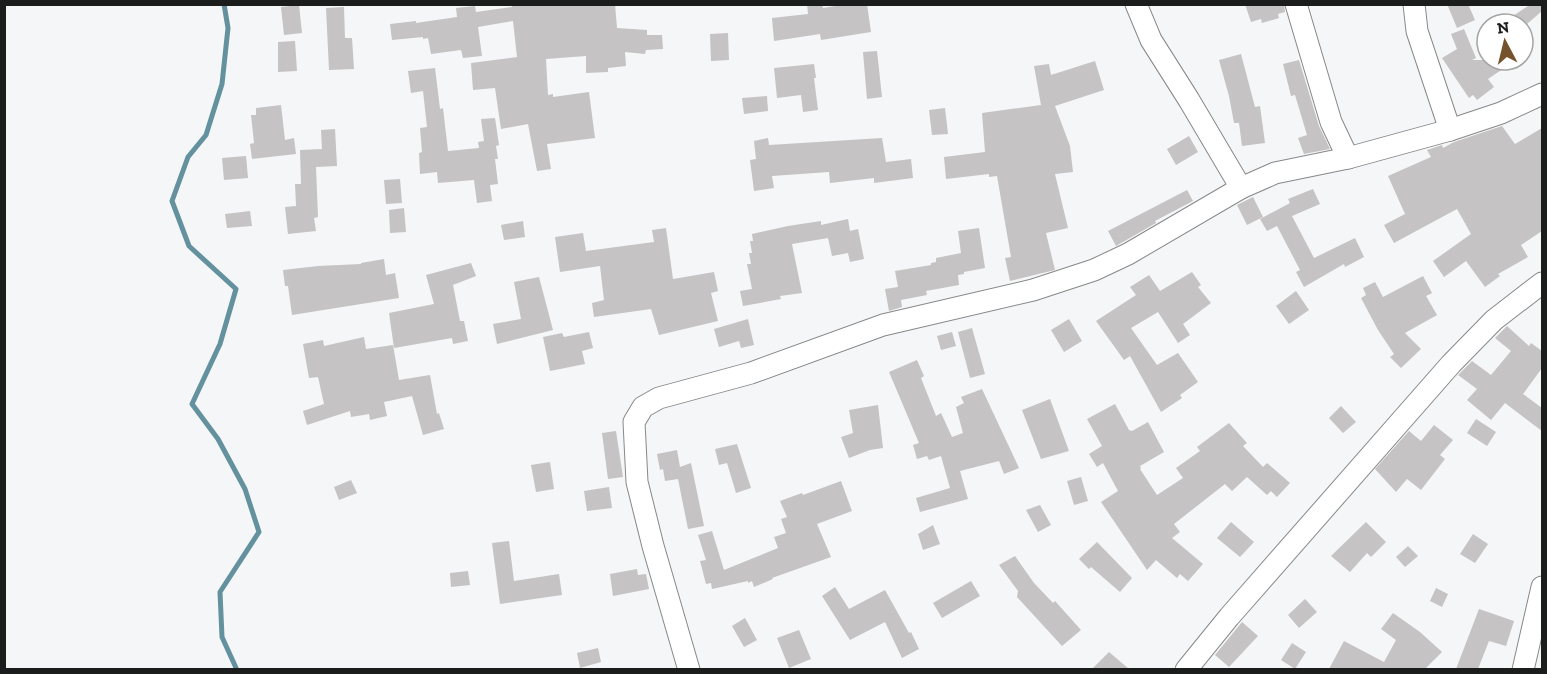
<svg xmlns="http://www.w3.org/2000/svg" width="1547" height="674" font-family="'Zilla Slab',serif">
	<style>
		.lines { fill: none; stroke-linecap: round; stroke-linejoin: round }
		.stream { stroke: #63919e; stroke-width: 5 }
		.building { fill: #c5c3c3 }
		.minor-casing { stroke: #878889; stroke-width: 23 }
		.minor { stroke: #fff; stroke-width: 21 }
	</style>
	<rect width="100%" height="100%" fill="#f5f6f7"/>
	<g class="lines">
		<path class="stream" d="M224 4 228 28 222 84 206 135 188 157 172 201 189 246 236 289 220 344 192 404 218 439 245 489 259 532 220 592 222 637 237 670"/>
	</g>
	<g class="building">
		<path d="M512 4H615L617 28 647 30V35H662L663 49 646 50 645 54 625 52 626 66 608 68V72L586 73V56L546 59 548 95 553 94V97L589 92 595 138 547 144 551 169 537 171 528 124 501 129 495 88 473 90 471 63 517 57 513 21 478 27 482 56 463 58 461 50 431 54 428 38 423 39V37L392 40 390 24 416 21V23L457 17 456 8 475 6 476 12 512 7Z"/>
		<path d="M807 4H822L823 8 848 4H867L871 32 821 40 820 34 774 41 772 18 808 14Z"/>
		<path d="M1245 4H1284L1285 12 1278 14 1279 18 1262 23 1261 19 1251 22Z"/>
		<path d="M1447 4H1468L1475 20 1457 28Z"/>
		<path d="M1531 4H1542V11L1527 24H1501Z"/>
		<path d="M299 5 302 33 284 35 281 7Z"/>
		<path d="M344 7 345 38H352L354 69 329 70 326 8Z"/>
		<path d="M1464 29 1476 58 1472 60H1516L1488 79 1494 87 1477 100 1473 95 1469 98 1442 58 1457 49 1451 34Z"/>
		<path d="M728 33 729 60 711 61 710 34Z"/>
		<path d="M295 41 297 71 278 72V42Z"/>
		<path d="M877 51 882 97 867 99 863 52Z"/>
		<path d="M1241 54 1255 107 1260 106 1265 143 1242 146 1239 123H1234L1229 96 1219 60Z"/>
		<path d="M1299 60 1319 126 1330 149 1304 154 1298 138 1307 135 1295 95 1291 96 1283 64Z"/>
		<path d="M1095 61 1104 90 1055 106 1070 146 1073 172 1055 174 1068 228 1046 233 1055 270 1010 281 1005 258 1011 257 997 176 989 177V174L946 179 944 157 985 152 982 113 1041 105 1034 66 1049 64 1051 75Z"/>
		<path d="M814 64 816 78H814L818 110 803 112 801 95 777 98 774 68Z"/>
		<path d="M435 68 440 109 443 108 448 151 479 148 478 142 484 141 481 119 495 118 499 145 496 146 498 159H495L498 184 490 185 492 201 477 203 474 180 438 183 437 172 420 174 419 153 422 152 420 128 427 127 423 91 411 93 408 71Z"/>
		<path d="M767 96 768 111 744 114 742 98Z"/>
		<path d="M281 105 285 140 294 138 296 154 252 159 250 144 254 143 251 115H256V108Z"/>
		<path d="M945 108 948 134 932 135 929 110Z"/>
		<path d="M1502 126 1515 144 1542 128V231L1521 245 1528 257 1498 274 1500 276 1485 287 1466 261 1444 277 1433 261 1471 234 1457 209 1394 243 1384 225 1405 214 1388 176 1431 157 1427 150 1442 145 1443 148 1454 142Z"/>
		<path d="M335 129 337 166 316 167 318 217 314 218 316 231 288 234 285 207 296 206 295 184H301L300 150 322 149 321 130Z"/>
		<path d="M1189 136 1198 152 1176 165 1167 149Z"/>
		<path d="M768 138 769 145 882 138 886 162 911 159 913 178 874 183V178L830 183 829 172 772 176 774 188 754 191 750 160 756 159 754 141Z"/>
		<path d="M246 156 248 178 224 180 222 158Z"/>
		<path d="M400 179 402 203 386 204 384 180Z"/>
		<path d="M1313 189 1320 204 1292 216 1314 258 1355 238 1364 257 1345 267 1344 264 1304 287 1296 272 1300 270 1277 226 1267 231 1260 219 1290 203 1288 199Z"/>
		<path d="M1187 190 1193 201 1155 221 1156 223 1116 246 1108 231Z"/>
		<path d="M1253 197 1263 217 1247 225 1237 205Z"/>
		<path d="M404 208 406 232 390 233 389 210Z"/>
		<path d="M250 211 252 226 227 228 225 214Z"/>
		<path d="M848 219 850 231 858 229 864 259 850 262 848 253 832 256 828 238 792 244 802 293 780 296 781 299 743 306 740 291 752 289 747 264H751L749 253H752L750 241H753L752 234 788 226 821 221V225Z"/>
		<path d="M523 221 525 237 504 240 501 225Z"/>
		<path d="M666 228 673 279 714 272 718 291 711 293 718 321 659 335 651 309 594 317 592 303 604 300 600 266 560 272 555 237 583 233 586 251 654 242 652 230Z"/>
		<path d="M979 228 985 268 964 272V274L958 275 959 285 926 291 927 295 901 300 902 307 889 311 885 289 898 287 895 271 931 265V263L936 262V258L961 253 958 231Z"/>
		<path d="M384 259 386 275 395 273 399 298 292 315 288 286H285L283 270 318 266 361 264V263Z"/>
		<path d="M471 263 476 276 453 285 460 321H464L468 341 453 344 452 338 394 348 389 313 434 304 426 275Z"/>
		<path d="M1192 272 1201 285 1198 287 1211 303 1183 324 1190 335 1178 343 1158 312 1131 328 1157 365 1178 353 1198 382 1180 395 1182 398 1161 412 1130 356 1124 360 1096 321 1136 295 1130 287 1149 275 1160 291Z"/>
		<path d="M1423 276 1432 293 1426 296 1437 315 1405 333 1421 349 1401 368 1390 357 1394 354 1378 330 1361 298 1366 295 1363 288 1375 282 1383 297Z"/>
		<path d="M539 277 553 330 497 344 493 324 521 319 514 282Z"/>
		<path d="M1296 291 1309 310 1289 324 1276 306Z"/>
		<path d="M748 319 754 345 741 348 739 341 719 347 714 329Z"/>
		<path d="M1069 319 1082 341 1064 352 1051 330Z"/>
		<path d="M1507 326 1529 346 1531 343 1542 351V368L1523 394 1542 408V431L1505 403 1491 420 1467 400 1477 389 1458 375 1472 361 1491 375 1511 351 1495 338Z"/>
		<path d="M972 328 985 374 970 378 958 332Z"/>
		<path d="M589 332 593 348 582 351 585 364 550 371 543 337 562 333 564 337Z"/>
		<path d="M952 332 956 346 941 350 937 336Z"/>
		<path d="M364 337 366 349 393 345 399 380 430 375 437 414 439 413 444 429 423 435 412 396 384 402 387 416 370 420 369 414 351 417 350 411 307 425 303 411 324 404 318 377 309 378 303 344 323 340 324 346Z"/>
		<path d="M917 360 924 376 921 378 936 416 941 413 952 437 963 433 956 407 964 403 961 397 982 389 1019 468 1004 474 999 461 960 471 968 499 920 512 916 498 950 488 941 456 929 460 927 456 917 459 913 445 919 443 889 372Z"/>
		<path d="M1050 399 1069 451 1041 459 1022 410Z"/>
		<path d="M1115 404 1129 430 1132 431 1148 422 1164 452 1140 466 1141 468 1140 469 1157 495 1183 478 1176 468 1200 451 1197 447 1229 423 1247 443 1243 446 1263 467 1267 463 1290 483 1277 497 1271 491 1267 495 1247 477 1232 491 1225 484 1174 524 1180 532 1172 538 1203 564 1188 581 1180 574 1177 578 1156 560 1147 570 1101 502 1118 491 1103 463 1097 467 1089 454 1102 446 1087 419Z"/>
		<path d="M878 405 883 448 870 450 849 458 841 437 853 433 849 410Z"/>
		<path d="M1341 406 1356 422 1343 433 1329 418Z"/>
		<path d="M1476 419 1496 432 1487 446 1467 433Z"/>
		<path d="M1434 425 1453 440 1440 455 1445 459 1421 490 1407 479 1396 492 1375 469 1409 431 1421 441Z"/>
		<path d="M616 431 623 477 608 479 602 433Z"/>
		<path d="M737 444 751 488 736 493 727 463 719 465 715 449Z"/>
		<path d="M677 450 680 467 691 463 704 526 688 529 678 479 665 481 663 469 660 470 657 454Z"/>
		<path d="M550 462 554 489 536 492 531 465Z"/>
		<path d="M1081 477 1088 501 1074 505 1067 481Z"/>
		<path d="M351 480 357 493 339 500 334 487Z"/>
		<path d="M841 481 852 511 817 524 831 557 772 578 773 579 754 587 752 581 748 583V581L712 589 711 583 706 584 700 561 706 560 698 535 712 531 724 570 778 548 774 537 786 533 781 519 787 517 780 501 802 493 803 495Z"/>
		<path d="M609 487 612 508 587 511 584 491Z"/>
		<path d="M1040 505 1051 525 1038 532 1026 510Z"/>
		<path d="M1231 522 1254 542 1240 557 1217 538Z"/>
		<path d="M1366 522 1386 542 1371 557 1367 553 1350 572 1331 556Z"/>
		<path d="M933 525 940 544 923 550 918 534Z"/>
		<path d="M1473 534 1488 544 1475 563 1460 554Z"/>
		<path d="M509 541 514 581 559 574 562 595 500 604 492 543Z"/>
		<path d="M1097 542 1132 578 1120 592 1091 567 1089 569 1079 559Z"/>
		<path d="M1408 546 1418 556 1405 567 1396 557Z"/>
		<path d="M1015 556 1034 583 1053 603 1055 601 1081 630 1062 646 1017 597 1018 591 999 565Z"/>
		<path d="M637 569 638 575 646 574 649 589 613 596 610 574Z"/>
		<path d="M468 571 470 585 451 587 450 573Z"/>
		<path d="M971 581 980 596 942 618 933 603Z"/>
		<path d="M835 587 849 609 885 590 909 633 911 632 919 649 902 658 885 622 850 640 822 596Z"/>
		<path d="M1436 588 1448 594 1442 607 1430 601Z"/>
		<path d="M1305 599 1317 612 1299 628 1288 615Z"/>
		<path d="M1479 609 1514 621 1506 646 1489 641 1478 669H1456Z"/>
		<path d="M1393 613 1420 632 1442 652 1425 669H1329L1344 641 1384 662 1396 640 1381 629Z"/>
		<path d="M745 618 757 640 744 647 732 626Z"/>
		<path d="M1242 622 1258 636 1229 667 1215 655Z"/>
		<path d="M799 630 811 659 789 668 777 638Z"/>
		<path d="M1292 643 1306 652 1295 669 1281 660Z"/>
		<path d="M598 648 601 662 580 668 577 653Z"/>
		<path d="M1109 652 1129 669H1092Z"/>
	</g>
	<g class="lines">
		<defs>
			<g id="minor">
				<path d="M1136 4 1151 40 1189 100 1241 188"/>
				<path d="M1296 4 1331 122 1348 158"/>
				<path d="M1414 4 1417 31 1450 130"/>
				<path d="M689 670 653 546 637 482 634 422 643 407 659 398 751 373 883 325 1033 290 1094 270 1128 254 1241 188 1275 173 1348 158 1450 130 1501 113 1542 94"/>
				<path d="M1186 670 1229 617 1451 364 1494 320 1542 283"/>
				<path d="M1523 670 1542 587"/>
			</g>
		</defs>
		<use href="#minor" class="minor-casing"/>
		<use href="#minor" class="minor"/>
	</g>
	<rect width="1547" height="674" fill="none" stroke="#1b1c1c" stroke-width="12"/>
	<g transform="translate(1505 42) rotate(353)"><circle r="28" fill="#ffffff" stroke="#a4a4a4" stroke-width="1.5"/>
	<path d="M0-4.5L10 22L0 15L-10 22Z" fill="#76522c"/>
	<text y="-9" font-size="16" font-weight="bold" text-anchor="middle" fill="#1b1c1c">N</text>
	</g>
</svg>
